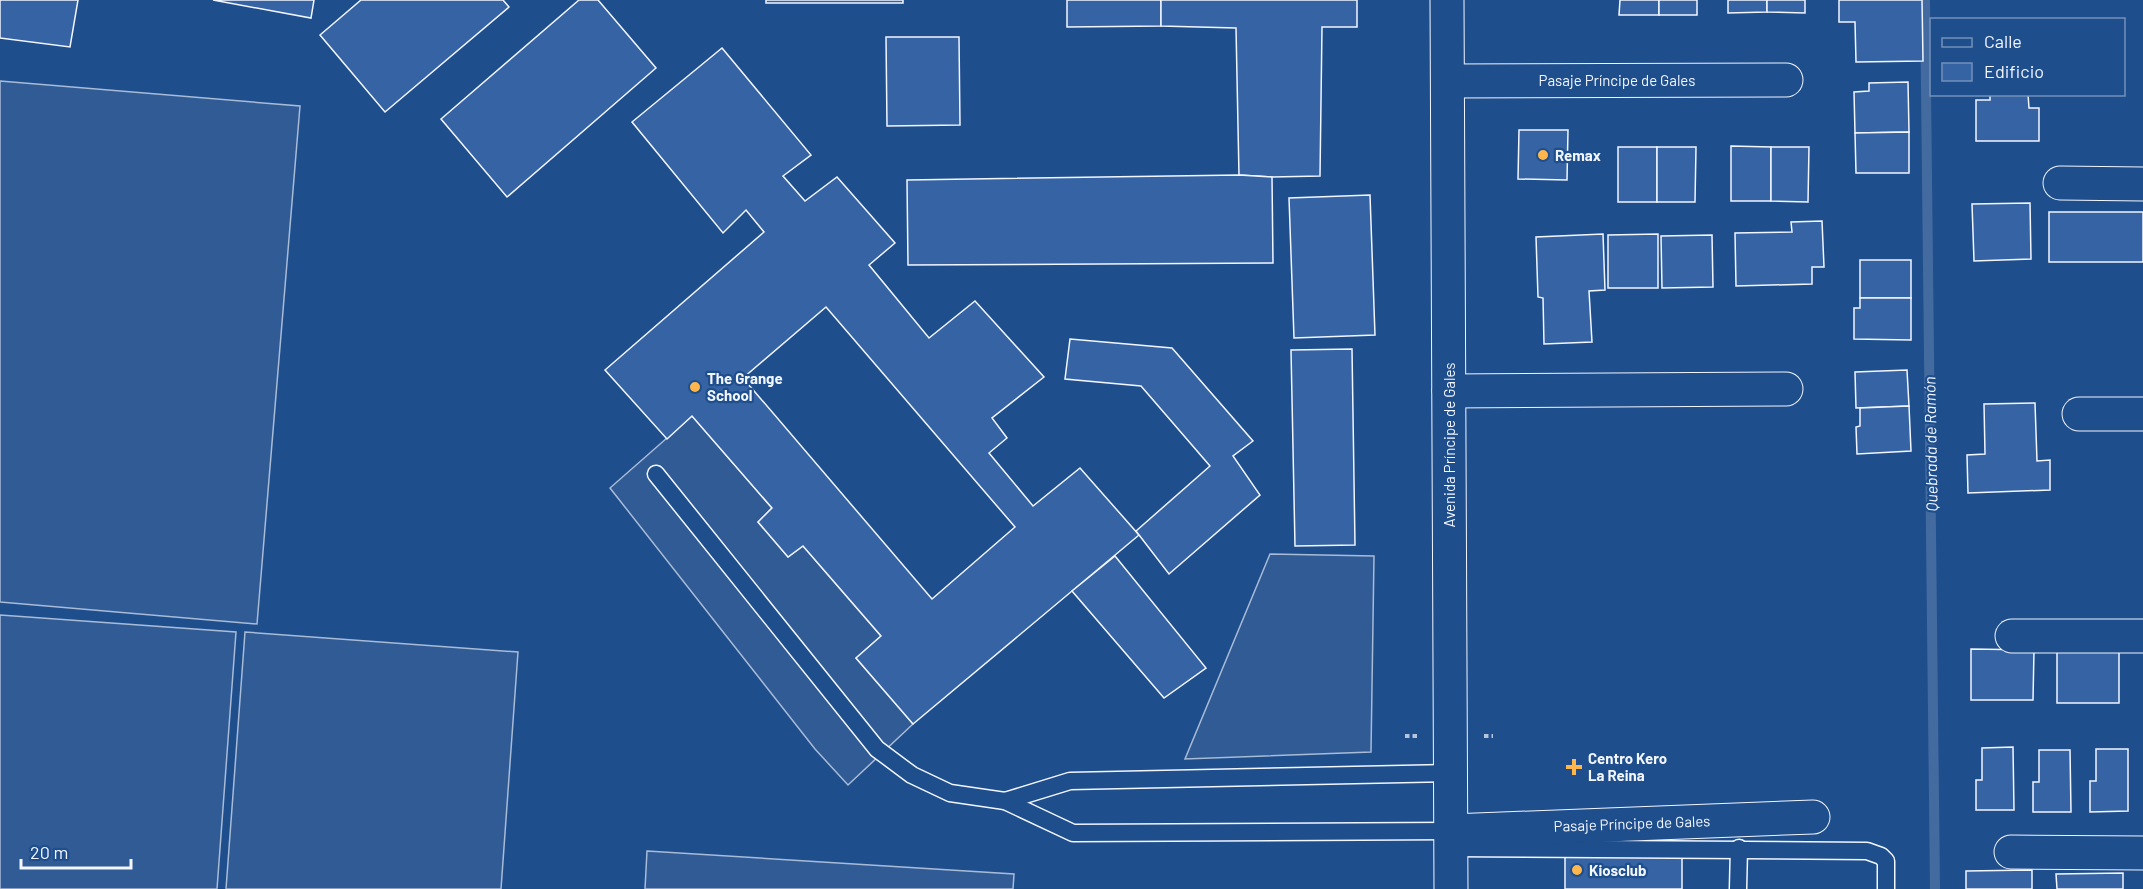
<svg xmlns="http://www.w3.org/2000/svg" width="2143" height="889" font-family="Barlow,sans-serif">
	<style>
		.built { fill: #305b95; stroke: #a8bbd7; stroke-width: 1.5 }
		.lines { fill: none; stroke-linecap: round; stroke-linejoin: round }
		.stream { stroke: #446ba0; stroke-width: 10 }
		.building { fill: #3563a3; stroke: #f2f6ff; stroke-width: 1.5; fill-rule: evenodd }
		.service-casing { stroke: #f2f6ff; stroke-width: 19 }
		.minor-casing { stroke: #f2f6ff; stroke-width: 35 }
		.secondary-casing { stroke: #f2f6ff; stroke-width: 35 }
		.path { stroke: #b3c4dc; stroke-width: 4; stroke-dasharray: 4.5 3; stroke-linecap: butt }
		.service { stroke: #1f4e8c; stroke-width: 16 }
		.minor { stroke: #1f4e8c; stroke-width: 33 }
		.secondary { stroke: #1f4e8c; stroke-width: 33 }
		.poi-dot { fill: #ffb74d; stroke: #1f4e8c; stroke-width: 2 }
		.labels { text-anchor: middle; dominant-baseline: central; stroke-width: 4.5; stroke-linejoin: round; paint-order: stroke }
		.street-label { font-size: 15px; fill: #f2f6ff; stroke: #1f4e8c }
		.poi-label { font-size: 15px; font-weight: bold; fill: #f2f6ff; stroke: #1f4e8c; text-anchor: start }
		.water-label { font-size: 16px; font-style: italic; fill: #f2f6ff; stroke: #1f4e8c }
	</style>
	<rect width="100%" height="100%" fill="#1f4e8c"/>
	<g class="built">
		<path d="M0 81 300 106 257 624 0 602Z"/>
		<path d="M692 416 772 508 758 522 788 557 803 546 881 636 856 658 913 724 848 785 815 749 610 488Z"/>
		<path d="M1270 554 1374 556 1371 752 1185 759Z"/>
		<path d="M0 615 236 632 217 889H0Z"/>
		<path d="M245 632 518 652 501 889H226Z"/>
		<path d="M647 851 1014 874 1013 889H645Z"/>
	</g>
	<g class="lines">
		<path class="stream" d="M1925 0 1935 889"/>
	</g>
	<g class="building">
		<path d="M0 0H78L70 47 0 38Z"/>
		<path d="M213 0H314L311 18Z"/>
		<path d="M361 0H503L509 7 385 112 320 35Z"/>
		<path d="M579 0H598L656 68 507 197 441 119Z"/>
		<rect x="766" y="0" width="137" height="3"/>
		<path d="M1067 0H1161V26L1067 27Z"/>
		<path d="M1161 0H1357V27H1322L1320 176 1272 177 1239 175 1236 28 1161 26Z"/>
		<path d="M1620 0H1659V15H1619Z"/>
		<rect x="1659" y="0" width="38" height="15"/>
		<path d="M1728 0H1767V12L1728 13Z"/>
		<path d="M1767 0H1805V13L1767 12Z"/>
		<path d="M1839 0H1922L1923 61 1856 62 1855 22H1839Z"/>
		<path d="M886 37H959L960 125 887 126Z"/>
		<path d="M722 48 811 155 783 176 805 201 837 177 895 243 869 265 929 338 975 301 1044 377 992 418 1007 438 989 453 1033 506 1080 468 1139 535 913 724 856 658 881 636 803 546 788 557 758 522 772 508 692 416 667 439 605 370 764 232 746 210 723 233 632 122ZM826 307 1015 527 932 599 743 378Z"/>
		<path d="M1908 82 1909 132 1855 133 1854 92 1869 91V83Z"/>
		<path d="M1990 94H2028L2029 108H2039V141H1976V100H1990Z"/>
		<path d="M1519 130H1568L1567 180 1518 179Z"/>
		<path d="M1909 132V173H1856L1855 133Z"/>
		<path d="M1731 146 1771 147V201H1731Z"/>
		<rect x="1618" y="147" width="39" height="55"/>
		<path d="M1657 147H1696L1695 202H1657Z"/>
		<path d="M1771 147H1809L1808 202 1771 201Z"/>
		<path d="M1239 175 1272 177 1273 263 908 265 907 180Z"/>
		<path d="M1370 195 1375 335 1294 338 1289 198Z"/>
		<path d="M2030 203 2031 259 1974 261 1972 204Z"/>
		<rect x="2049" y="212" width="94" height="50"/>
		<path d="M1822 221 1824 267H1812V284L1736 286 1735 233 1792 232 1791 222Z"/>
		<path d="M1603 234 1605 290 1589 291 1592 342 1544 344 1543 298 1538 297 1536 237Z"/>
		<path d="M1658 234V288H1608V235Z"/>
		<path d="M1712 235 1713 287 1662 288 1661 236Z"/>
		<rect x="1860" y="260" width="51" height="38"/>
		<path d="M1860 298H1911V340L1854 339V308H1860Z"/>
		<path d="M1070 339 1172 348 1253 441 1233 456 1260 495 1169 574 1136 531 1210 466 1141 386 1065 379Z"/>
		<path d="M1352 349 1355 545 1295 546 1291 350Z"/>
		<path d="M1907 370 1909 406 1856 408 1855 372Z"/>
		<path d="M2035 403 2037 461 2050 460V490L1968 493 1967 455 1985 454 1984 404Z"/>
		<path d="M1909 406 1911 451 1857 454 1856 427 1860 426V408Z"/>
		<path d="M1115 556 1206 668 1164 698 1072 591Z"/>
		<path d="M1971 649 2034 650 2033 700H1971Z"/>
		<rect x="2057" y="652" width="62" height="51"/>
		<path d="M2013 747 2014 810H1976V780H1982V748Z"/>
		<path d="M2096 749H2128V811L2090 812V781H2096Z"/>
		<path d="M2039 750H2070L2071 812H2033V782H2039Z"/>
		<rect x="1565" y="851" width="117" height="38"/>
		<path d="M2032 870V889H1966V871Z"/>
		<path d="M2123 873V889H2057L2056 874Z"/>
	</g>
	<g class="lines">
		<defs>
			<g id="service">
				<path d="M656 474 877 749 912 775 950 793 1005 801 1073 833 1451 831"/>
				<path d="M1005 801 1070 781 1451 773"/>
				<path d="M1451 848 1867 851 1881 856 1886 861V889"/>
				<path d="M1738 889 1739 848"/>
			</g>
			<g id="minor">
				<path d="M1448 81 1786 80"/>
				<path d="M2060 183 2143 184"/>
				<path d="M1449 391 1786 389"/>
				<path d="M2079 414H2143"/>
				<path d="M2012 636H2143"/>
				<path d="M1451 831 1813 817"/>
				<path d="M2011 852 2143 853"/>
			</g>
			<path id="secondary" d="M1447 0 1451 889"/>
		</defs>
		<use href="#service" class="service-casing"/>
		<use href="#minor" class="minor-casing"/>
		<use href="#secondary" class="secondary-casing"/>
		<g class="path">
			<path d="M1405 736H1417"/>
			<path d="M1484 736H1493"/>
		</g>
		<use href="#service" class="service"/>
		<use href="#minor" class="minor"/>
		<use href="#secondary" class="secondary"/>
	</g>
	<g class="poi-dot">
		<circle cx="1543" cy="155" r="6"/>
		<circle cx="695" cy="387" r="6"/>
		<path d="M1571 758h6v6h6v6h-6v6h-6v-6h-6v-6h6z"/>
		<circle cx="1577" cy="870" r="6"/>
	</g>
	<g class="labels">
		<g class="street-label">
			<text x="1617" y="80">Pasaje Príncipe de Gales</text>
			<text transform="translate(1449 445) rotate(-90)">Avenida Príncipe de Gales</text>
			<text transform="translate(1632 823) rotate(-2)">Pasaje Príncipe de Gales</text>
		</g>
		<g class="poi-label">
			<text x="1555" y="155">Remax</text>
			<text x="707" y="378">The Grange<tspan x="707" dy="17">School</tspan></text>
			<text x="1588" y="758">Centro Kero<tspan x="1588" dy="17">La Reina</tspan></text>
			<text x="1589" y="870">Kiosclub</text>
		</g>
		<g class="water-label">
			<text transform="translate(1930 444) rotate(-91)">Quebrada de Ramón</text>
		</g>
	</g>
	<rect x="1930" y="18" width="195" height="78" fill="#1f4e8c" stroke="#7391ba" stroke-width="1.5"/>
	<rect x="1942" y="38" width="30" height="9" fill="#1f4e8c" stroke="#7391ba" stroke-width="1.5"/>
	<text x="1984" y="48" font-size="18" fill="#f2f6ff">Calle</text>
	<rect x="1942" y="63" width="30" height="18" fill="#3563a3" stroke="#7391ba" stroke-width="1.5"/>
	<text x="1984" y="78" font-size="18" fill="#f2f6ff">Edificio</text>
	<path d="M21 859v9h110v-9" fill="none" stroke="#f2f6ff" stroke-width="3"/>
	<text x="30" y="859" font-size="18" fill="#f2f6ff" stroke="#1f4e8c" stroke-width="4.5" paint-order="stroke">20 m</text>
</svg>
